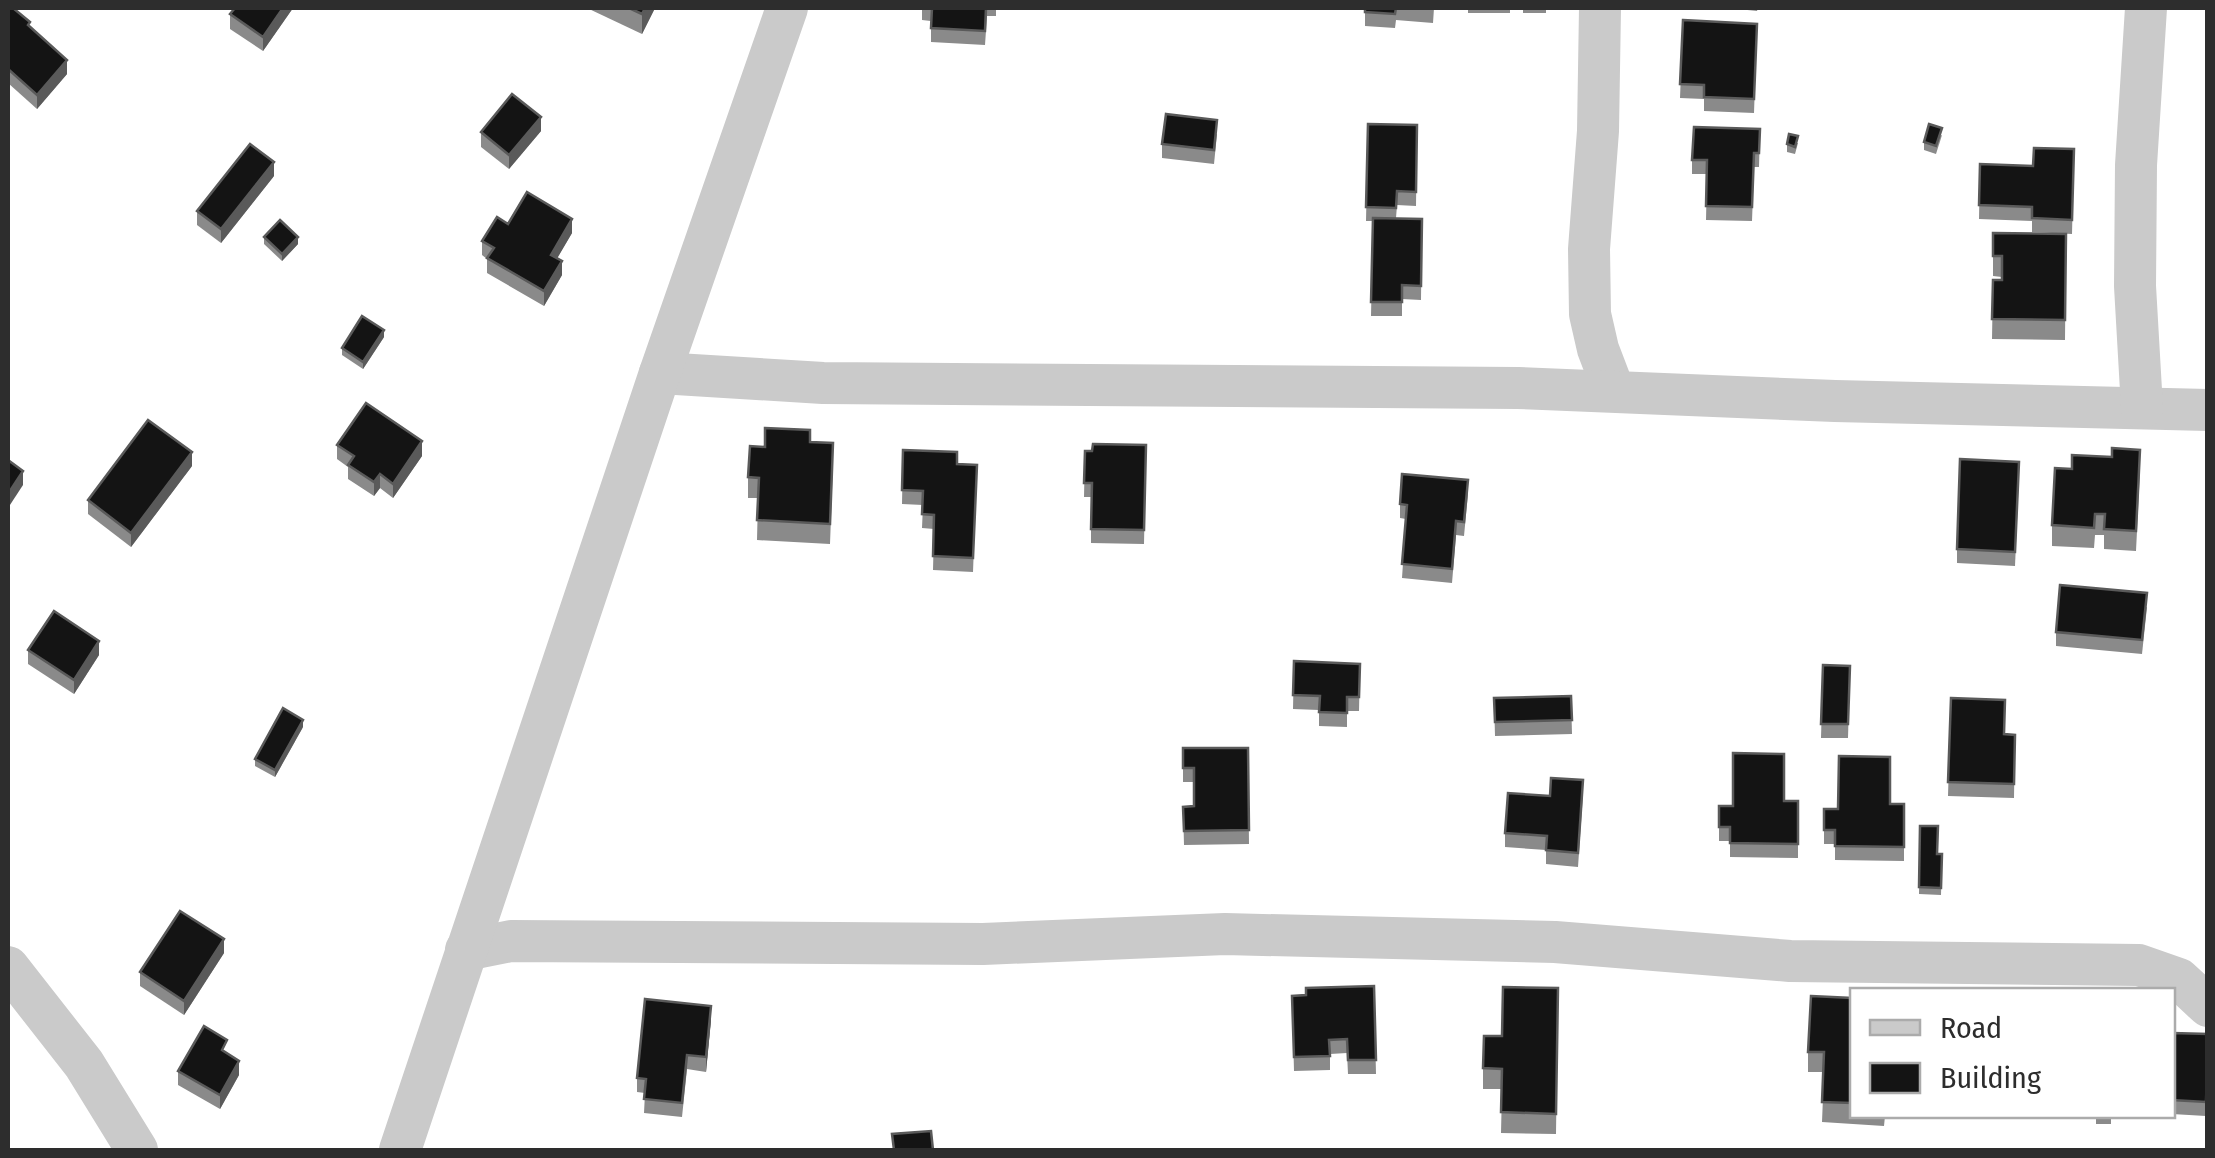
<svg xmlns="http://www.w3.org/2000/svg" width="2215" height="1158" font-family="'Fira Sans Condensed',sans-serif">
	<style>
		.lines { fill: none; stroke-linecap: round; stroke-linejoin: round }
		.minor { stroke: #cacaca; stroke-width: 42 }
		.wall { fill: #8a8a8a }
		.shaded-wall { fill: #5a5a5a }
		.building { fill: #141414; stroke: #5a5a5a; stroke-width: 2.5 }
	</style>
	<rect width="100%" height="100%" fill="#fff"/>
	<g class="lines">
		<g class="minor">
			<path d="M1600 8 1598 131 1589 249 1590 314 1598 349 1614 391"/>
			<path d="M660 373 823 383 1518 388 1835 401 2208 410"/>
			<path d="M2142 408 2135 286 2136 165 2146 8"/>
			<path d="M466 950 511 941 983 944 1225 934 1555 942 1790 961 2139 965 2179 979 2208 1006"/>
			<path d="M8 967 84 1064 137 1150"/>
			<path d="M400 1150 660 373 787 8"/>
		</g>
	</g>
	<g class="wall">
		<path d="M8 8 30 27 67 74 37 109 8 83Z"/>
		<path d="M235 8H293L263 51 230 29V14Z"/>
		<path d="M587 8H655L642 34Z"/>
		<path d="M922 8H996V16H987L985 45 931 42V21L922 20Z"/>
		<path d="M1365 8H1434L1433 23 1396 20 1395 28 1365 26Z"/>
		<rect x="1468" y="8" width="42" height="5"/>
		<rect x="1523" y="8" width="23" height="5"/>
		<path d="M1728 8H1758L1757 11Z"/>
		<path d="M1683 20 1757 24 1754 113 1704 111V99L1680 98Z"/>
		<path d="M1368 124 1417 125 1416 206 1397 205 1396 218 1422 219 1421 300 1402 299V316H1371L1373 221H1366Z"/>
		<path d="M1760 129 1759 167H1754L1752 221 1706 220 1707 174H1692V160Z"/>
		<path d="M541 131 509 169 481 147V132Z"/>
		<path d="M1217 134 1214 164 1162 158V144Z"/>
		<path d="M1942 135 1936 154 1924 150V142Z"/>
		<path d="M1798 143 1795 154 1787 152V144Z"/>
		<path d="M2074 149 2072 234 2032 232V221L1979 219 1980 164 2033 166Z"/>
		<path d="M274 176 221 243 197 225V211Z"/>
		<path d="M572 233 557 258 562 275 544 306 487 273V259L482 255V241Z"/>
		<path d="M1993 233 2066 234 2065 340 1992 339 1993 280H2002V277L1993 276Z"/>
		<path d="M264 237 298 244 282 261 264 244Z"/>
		<path d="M384 337 363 369 342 355V348Z"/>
		<path d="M810 442 833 464 830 544 757 540 758 498H748V477L765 447Z"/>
		<path d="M337 445 422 456 393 498 380 488 374 496 348 479V467L337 459Z"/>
		<path d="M1146 445 1144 544 1091 543V497H1084L1085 451Z"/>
		<path d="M903 450 957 464 977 465 973 572 933 570 934 529 922 528 923 505 902 504Z"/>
		<path d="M192 466 131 547 88 514V500Z"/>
		<path d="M2140 471 2136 551 2104 549V535H2095L2094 548 2052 546V525Z"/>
		<path d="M2019 476 2015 566 1957 563V549Z"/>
		<path d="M1468 494 1464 536 1456 535 1452 583 1402 578 1406 519 1400 518V504Z"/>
		<path d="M2147 607 2142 654 2056 646V632Z"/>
		<path d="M28 650 99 655 74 694 28 664Z"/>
		<path d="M1294 661 1360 664 1359 711H1347V727L1319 726V710L1293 709Z"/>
		<path d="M1823 665 1850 666 1848 738H1821Z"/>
		<path d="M1571 696 1572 734 1495 736 1494 698Z"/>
		<path d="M1951 698 2004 734 2015 735 2014 798 1948 796Z"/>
		<path d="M303 727 275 777 255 766V759Z"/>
		<path d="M1183 748H1248L1249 844 1184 845 1183 807 1194 806V782H1183Z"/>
		<path d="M1583 794 1578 867 1546 864V850L1505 847V833L1550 796Z"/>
		<path d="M1784 801H1798V858L1730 857V841H1719V806Z"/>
		<path d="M1904 804V861L1835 860V844H1824V809Z"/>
		<path d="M1920 826 1937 854H1942L1941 895 1919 894Z"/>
		<path d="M224 953 184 1015 140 986V972Z"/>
		<path d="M1374 986 1376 1074H1348L1347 1053 1330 1054V1070L1294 1071 1292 996Z"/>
		<path d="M1558 988 1556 1134 1501 1133 1502 1089H1483V1068L1502 1036Z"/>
		<path d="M1852 998V1116H1885L1884 1126 1822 1122 1824 1072H1808V1052Z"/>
		<path d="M711 1020 706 1072 687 1069 682 1117 644 1113 645 1093 637 1092V1078Z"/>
		<path d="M2172 1033 2208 1034 2206 1116 2172 1114Z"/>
		<path d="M178 1071 239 1075 220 1109 178 1085Z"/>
		<rect x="2096" y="1116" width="15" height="8"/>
	</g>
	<g class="shaded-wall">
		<path d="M283 8H293L263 51V37Z"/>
		<path d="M645 8H655L642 34V14Z"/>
		<path d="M67 60V74L37 109V95Z"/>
		<path d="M541 117V131L509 169V155Z"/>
		<path d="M274 162V176L221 243V229Z"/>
		<path d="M572 219V233L551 269V255Z"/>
		<path d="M298 237V244L282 261V254Z"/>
		<path d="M562 261V275L544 306V291Z"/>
		<path d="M384 330V337L363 369V362Z"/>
		<path d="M422 441V456L393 498V484Z"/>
		<path d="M192 452V466L131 547V533Z"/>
		<path d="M23 471V485L8 508V494Z"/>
		<path d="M380 474V488L374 496V482Z"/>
		<path d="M99 641V655L74 694V680Z"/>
		<path d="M303 720V727L275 777V770Z"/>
		<path d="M224 939V953L184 1015V1001Z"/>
		<path d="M711 1006V1020L706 1072V1057Z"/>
		<path d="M239 1061V1075L220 1109V1095Z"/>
	</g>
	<g class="building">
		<path d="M8 8H13L30 22 28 25 67 60 37 95 8 69Z"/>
		<path d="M235 8H283L263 37 230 14Z"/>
		<path d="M629 8H645L642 14Z"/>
		<path d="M932 8H986L985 31 931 28Z"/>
		<path d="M1365 8H1396L1395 14 1365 12Z"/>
		<path d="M1683 20 1757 24 1754 99 1704 97V85L1680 84Z"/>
		<path d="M512 94 541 117 509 155 481 132Z"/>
		<path d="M1166 114 1217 120 1214 150 1162 144Z"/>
		<path d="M1368 124 1417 125 1416 192 1397 191 1396 208 1366 207Z"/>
		<path d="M1929 124 1942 128 1936 146 1924 142Z"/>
		<path d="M1694 127 1760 129 1759 153H1754L1752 207 1706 206 1707 160H1692Z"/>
		<path d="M1789 134 1798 136 1795 147 1787 144Z"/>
		<path d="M250 144 274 162 221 229 197 211Z"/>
		<path d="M2034 148 2074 149 2072 220 2032 218V207L1979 205 1980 164 2033 166Z"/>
		<path d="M527 192 572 219 551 255 562 261 544 291 487 258 494 248 482 241 497 217 508 224Z"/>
		<path d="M1373 218 1422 219 1421 286 1402 285V302H1371Z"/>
		<path d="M280 220 298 237 282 254 264 237Z"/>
		<path d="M1993 233 2066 234 2065 320 1992 319 1993 280H2002V256H1993Z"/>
		<path d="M362 316 384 330 363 362 342 348Z"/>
		<path d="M366 403 422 441 393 484 380 474 374 482 348 465 354 456 337 445Z"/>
		<path d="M148 420 192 452 131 533 88 500Z"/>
		<path d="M765 428 810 430V442L833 443 830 524 757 520 759 478 748 477 750 446 765 447Z"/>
		<path d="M1093 444 1146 445 1144 530 1091 529 1092 483H1084L1085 451H1092Z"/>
		<path d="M2112 448 2140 450 2136 531 2104 529 2105 514H2095L2094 528 2052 525 2055 468 2072 469V455L2112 457Z"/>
		<path d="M903 450 957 452V464L977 465 973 558 933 556 934 515 922 514 923 491 902 490Z"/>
		<path d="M1960 459 2019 462 2015 552 1957 549Z"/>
		<path d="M8 460 23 471 8 494Z"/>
		<path d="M1402 474 1468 480 1464 522 1456 521 1452 569 1402 564 1407 505 1400 504Z"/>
		<path d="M2060 585 2147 593 2142 640 2056 632Z"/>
		<path d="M54 611 99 641 74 680 28 650Z"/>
		<path d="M1294 661 1360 664 1359 697H1347V713L1319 712 1320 696 1293 695Z"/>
		<path d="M1823 665 1850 666 1848 724H1821Z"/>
		<path d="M1571 696 1572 720 1495 722 1494 698Z"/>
		<path d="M1951 698 2005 700 2004 734 2015 735 2014 784 1948 782Z"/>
		<path d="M283 708 303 720 275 770 255 759Z"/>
		<path d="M1183 748H1248L1249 830 1184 831 1183 807 1194 806V768H1183Z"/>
		<path d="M1733 753 1784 754V801H1798V844L1730 843V827H1719V806H1733Z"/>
		<path d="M1839 756 1890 757V804H1904V847L1835 846V830H1824V809H1838Z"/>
		<path d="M1551 778 1583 780 1578 853 1546 850 1547 836 1505 833 1508 793 1550 796Z"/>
		<path d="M1920 826H1938L1937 854H1942L1941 888 1919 887Z"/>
		<path d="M180 911 224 939 184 1001 140 972Z"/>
		<path d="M1374 986 1376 1060H1348L1347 1039 1329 1040 1330 1056 1294 1057 1292 996 1306 995V988Z"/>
		<path d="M1503 987 1558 988 1556 1114 1501 1112 1502 1069 1483 1068 1484 1036H1502Z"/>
		<path d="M1811 996 1852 998V1103L1822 1102 1824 1052H1808Z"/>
		<path d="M645 999 711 1006 706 1057 687 1055 682 1103 644 1099 646 1079 637 1078Z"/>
		<path d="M204 1026 227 1040 222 1050 239 1061 220 1095 178 1071Z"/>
		<path d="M2172 1033 2208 1034 2206 1102 2172 1100Z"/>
		<path d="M931 1131 933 1150H894L892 1134Z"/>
	</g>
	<rect width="2215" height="1158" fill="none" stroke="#2d2d2d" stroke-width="20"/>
	<rect x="1850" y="988" width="325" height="130" fill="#ffffff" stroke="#ababab" stroke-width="2.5"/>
	<rect x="1870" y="1020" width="50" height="15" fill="#cacaca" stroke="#ababab" stroke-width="2.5"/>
	<text x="1940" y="1038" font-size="30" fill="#2d2d2d">Road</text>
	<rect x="1870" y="1063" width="50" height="30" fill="#141414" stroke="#ababab" stroke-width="2.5"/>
	<text x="1940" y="1088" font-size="30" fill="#2d2d2d">Building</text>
</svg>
